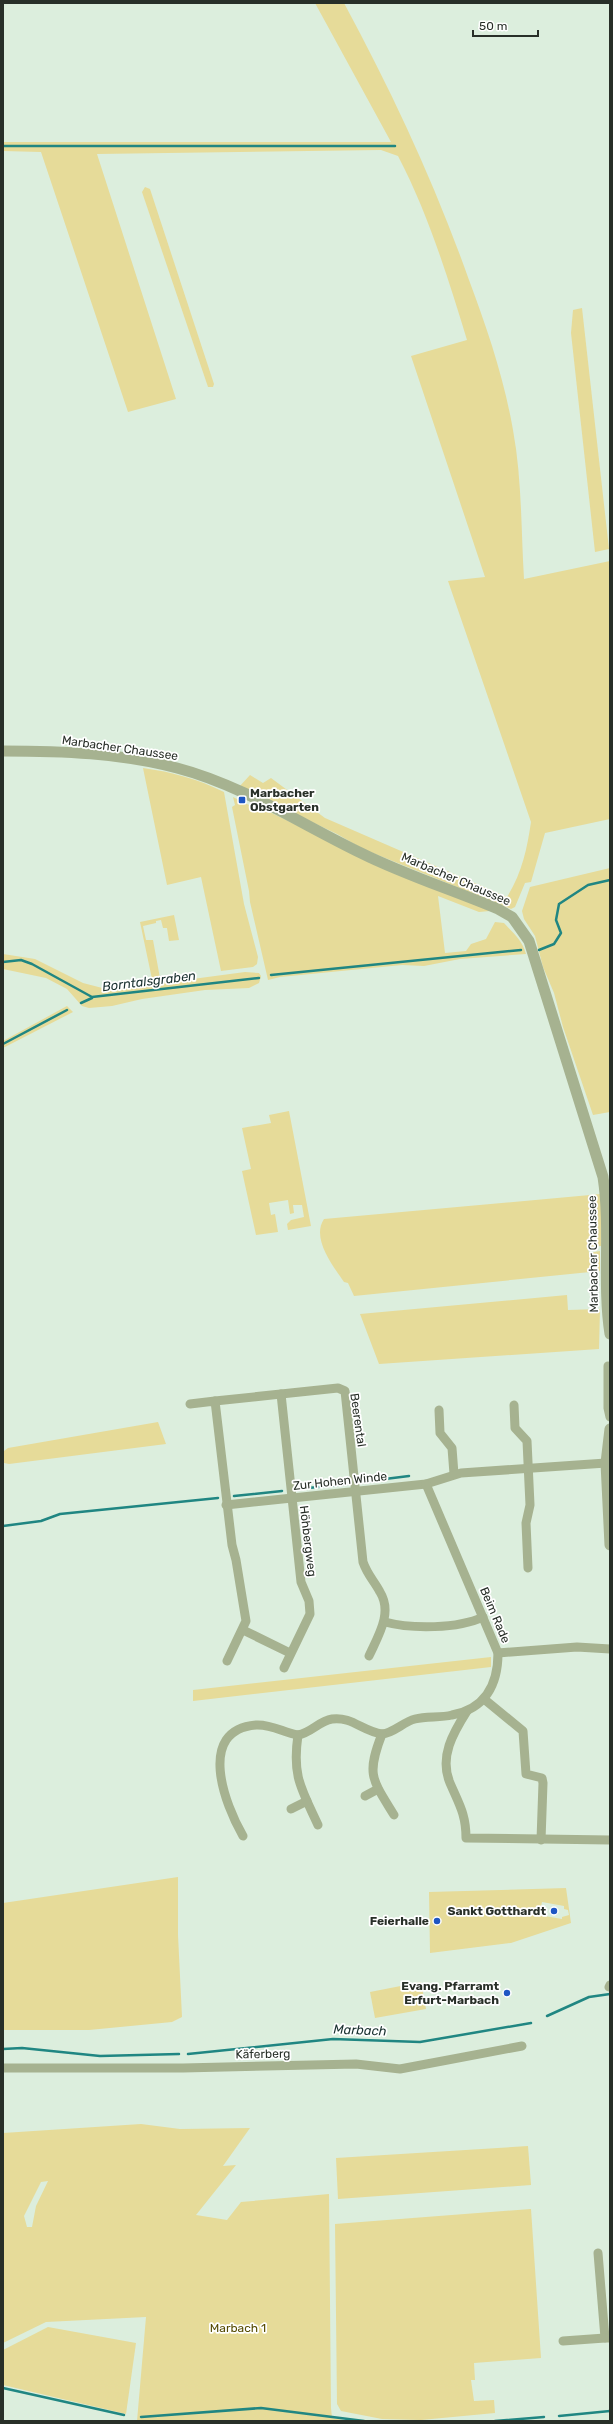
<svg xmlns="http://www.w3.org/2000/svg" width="613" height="2424" font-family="Rubik,sans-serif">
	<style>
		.green { fill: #e6db99; fill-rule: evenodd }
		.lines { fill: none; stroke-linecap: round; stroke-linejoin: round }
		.stream { stroke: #208682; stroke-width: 2.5 }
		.minor { stroke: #a6b290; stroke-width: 9 }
		.tertiary { stroke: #a6b290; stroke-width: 11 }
		.poi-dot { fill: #1e56c3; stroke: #fff; stroke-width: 1.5 }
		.labels { text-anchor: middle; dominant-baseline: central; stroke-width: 3.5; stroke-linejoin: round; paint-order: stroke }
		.street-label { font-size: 12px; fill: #282f28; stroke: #fff }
		.poi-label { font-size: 12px; font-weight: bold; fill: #282f28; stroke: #fff; text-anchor: end }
		.park-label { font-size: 12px; fill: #554b02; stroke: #fff }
		.water-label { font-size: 13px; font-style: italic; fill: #182f2e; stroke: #fff }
	</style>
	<rect width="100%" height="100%" fill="#dceedd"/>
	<g class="green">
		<path d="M315 3H344C392 92 435 184 469 280 487 328 504 378 513 430 522 479 521 529 524 579L610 561V819L545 833 531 882 525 883 515 907 511 909 363 849 337 834 239 787 250 775 263 783 271 778 325 818 507 897C522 873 527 849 531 822L448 581 485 577 411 356 467 340C448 278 428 213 398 156L381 150 97 154 176 399 128 412 41 152 3 151V142H391Z"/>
		<path d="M145 187 150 189 214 384 213 387H208L142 192Z"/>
		<path d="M582 308 609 549 595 552 571 333 573 310Z"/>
		<path d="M143 768C172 772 198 779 224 792L244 904 258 957 257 964 253 967 221 971 201 877 167 885Z"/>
		<path d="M233 797 249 805 253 804 313 833 490 911 479 912 438 896 445 953 466 951 471 944 486 939 495 922 504 923C513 933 522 940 526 954L460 959 424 966 402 965 280 977 268 980 250 902 249 891 232 807 235 805Z"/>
		<path d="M610 868V1112L593 1115 563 1027 554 993 543 967 535 936 524 919 522 911 530 887Z"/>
		<path d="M174 915 179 940 169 941 167 928H163L161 920 156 921V923L143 926 146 940H153L160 978 152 979 140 922Z"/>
		<path d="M3 954 35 959 83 983 110 990 245 972 259 973 261 976 259 983 249 988 205 990 142 999 112 1006 89 1008 82 1006 67 989 46 978 3 969Z"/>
		<path d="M67 1006 73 1012 3 1048V1041Z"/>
		<path d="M289 1111 311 1226 288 1230 287 1224 291 1220 304 1217 302 1205H293L294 1213 290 1214 288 1200 269 1203 271 1215 275 1214 278 1232 256 1235 242 1171 251 1169 242 1128 271 1123 269 1115Z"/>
		<path d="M601 1194V1246L588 1247 589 1253 600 1251V1271L354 1296 348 1283 344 1282C333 1266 311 1238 324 1219Z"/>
		<path d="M567 1295 568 1310 600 1309 599 1349 379 1364 360 1314Z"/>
		<path d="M158 1422 166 1444 9 1464 4 1463V1451L8 1448Z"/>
		<path d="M491 1657V1667L193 1701V1690Z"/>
		<path d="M178 1877V1935L182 2017 172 2022 89 2030H3V1903Z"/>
		<path d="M566 1888 571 1923 511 1943 430 1953 429 1892ZM542 1902 564 1906V1909L568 1910 569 1915 562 1917V1919L539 1915Z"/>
		<path d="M421 1982 426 2009 375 2018 370 1992Z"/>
		<path d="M141 2124 180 2129 250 2128 223 2166 236 2165 196 2215 227 2220 241 2202 329 2194 331 2408 332 2418 350 2421H137L146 2317 46 2322 3 2343V2133ZM48 2181 36 2206 32 2227H27L24 2216 41 2182Z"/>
		<path d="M528 2146 531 2185 338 2199 336 2158Z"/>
		<path d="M531 2209 541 2358 474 2363 475 2380H471L474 2401 494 2400 495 2413 421 2420 382 2419 341 2411 337 2404 335 2224Z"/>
		<path d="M48 2327 136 2343 126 2414 3 2385V2350Z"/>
	</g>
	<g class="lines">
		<g class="stream">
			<path d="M3 146H395"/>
			<path d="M539 950 554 944 561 933 556 920 559 904 588 885 610 880"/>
			<path d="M3 962 21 960 32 964 92 997 259 978"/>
			<path d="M271 975 521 950"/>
			<path d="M81 1003 92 998"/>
			<path d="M3 1044 67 1010"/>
			<path d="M361 1482 409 1476"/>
			<path d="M299 1489 346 1484"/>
			<path d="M234 1496 282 1491"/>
			<path d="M3 1526 41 1521 60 1514 218 1498"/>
			<path d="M547 2016 589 1997 610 1994"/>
			<path d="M3 2049 22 2048 100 2056 179 2054"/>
			<path d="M188 2054 333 2039 420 2042 531 2023"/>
			<path d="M3 2388 124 2415"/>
			<path d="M559 2416 610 2411"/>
			<path d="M141 2417 261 2408 364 2421"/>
			<path d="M495 2421 544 2417"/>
		</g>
		<g class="minor">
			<path d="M608 1366V1408L610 1417"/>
			<path d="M281 1394 338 1388 345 1391 363 1562C367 1574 374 1581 380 1592 393 1613 378 1636 369 1656"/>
			<path d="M215 1401 281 1394 301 1582 309 1601 310 1614 284 1668"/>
			<path d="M190 1404 215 1401 232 1545 236 1560 246 1621 227 1661"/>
			<path d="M514 1405 515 1428 527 1441 530 1505 526 1523 528 1568"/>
			<path d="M439 1410 440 1433 452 1448 454 1474"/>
			<path d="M226 1505 426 1484 461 1473 606 1463"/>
			<path d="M385 1622C411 1629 458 1629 483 1617"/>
			<path d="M243 1630 290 1653"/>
			<path d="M498 1653 577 1647 610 1649"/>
			<path d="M484 1699 523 1731 526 1774 542 1778 543 1783 541 1840"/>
			<path d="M467 1711C453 1733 439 1757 450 1783 459 1804 466 1814 466 1838L610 1840"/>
			<path d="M365 1796 378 1789"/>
			<path d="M291 1809 307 1801"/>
			<path d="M394 1815C372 1779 366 1775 382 1734 394 1733 403 1722 415 1719 427 1716 440 1718 452 1715 485 1709 498 1685 498 1653L426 1484"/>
			<path d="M318 1825C301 1788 292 1776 298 1735 311 1733 319 1721 332 1719 351 1716 364 1732 382 1734"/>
			<path d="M243 1836C225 1805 196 1730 256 1725 272 1724 284 1733 298 1735"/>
			<path d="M609 1987 610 1985"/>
			<path d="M3 2068H183L356 2064 400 2069 522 2046"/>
			<path d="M598 2253 605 2338H610"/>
			<path d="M563 2341 605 2338"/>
		</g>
		<g class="tertiary">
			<path d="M3 751C60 751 122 753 177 768 242 785 301 824 361 853 405 875 453 890 498 909L512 917 529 941 603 1177C611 1229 602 1282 610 1334"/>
			<path d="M610 1429 606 1463 610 1545"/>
		</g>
	</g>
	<g class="poi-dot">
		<rect x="238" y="796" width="8" height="8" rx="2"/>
		<circle cx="554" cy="1911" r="4"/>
		<circle cx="437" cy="1921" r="4"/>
		<circle cx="507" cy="1993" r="4"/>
	</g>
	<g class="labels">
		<g class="street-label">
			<text transform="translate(120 748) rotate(8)">Marbacher Chaussee</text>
			<text transform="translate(456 879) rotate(23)">Marbacher Chaussee</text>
			<text transform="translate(593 1254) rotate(-91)">Marbacher Chaussee</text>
			<text transform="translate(358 1420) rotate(82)">Beerental</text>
			<text transform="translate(340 1481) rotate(-6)">Zur Hohen Winde</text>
			<text transform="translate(308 1541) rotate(83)">Höhbergweg</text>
			<text transform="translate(495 1615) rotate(67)">Beim Rade</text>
			<text transform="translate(263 2054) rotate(-1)">Käferberg</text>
		</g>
		<g class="poi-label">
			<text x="250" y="793" text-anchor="start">Marbacher<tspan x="250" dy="14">Obstgarten</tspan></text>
			<text x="546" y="1911">Sankt Gotthardt</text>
			<text x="429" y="1921">Feierhalle</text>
			<text x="499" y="1986">Evang. Pfarramt<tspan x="499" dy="14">Erfurt-Marbach</tspan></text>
		</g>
		<g class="park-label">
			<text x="238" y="2328">Marbach 1</text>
		</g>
		<g class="water-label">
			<text transform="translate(149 981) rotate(-7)">Borntalsgraben</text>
			<text transform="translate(360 2030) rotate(2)">Marbach</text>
		</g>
	</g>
	<rect width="613" height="2424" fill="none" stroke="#282f28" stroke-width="8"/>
	<path d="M473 30v6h65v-6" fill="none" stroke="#282f28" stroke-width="2"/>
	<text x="479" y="30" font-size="12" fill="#282f28" stroke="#ffffff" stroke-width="3" paint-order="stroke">50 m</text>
</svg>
